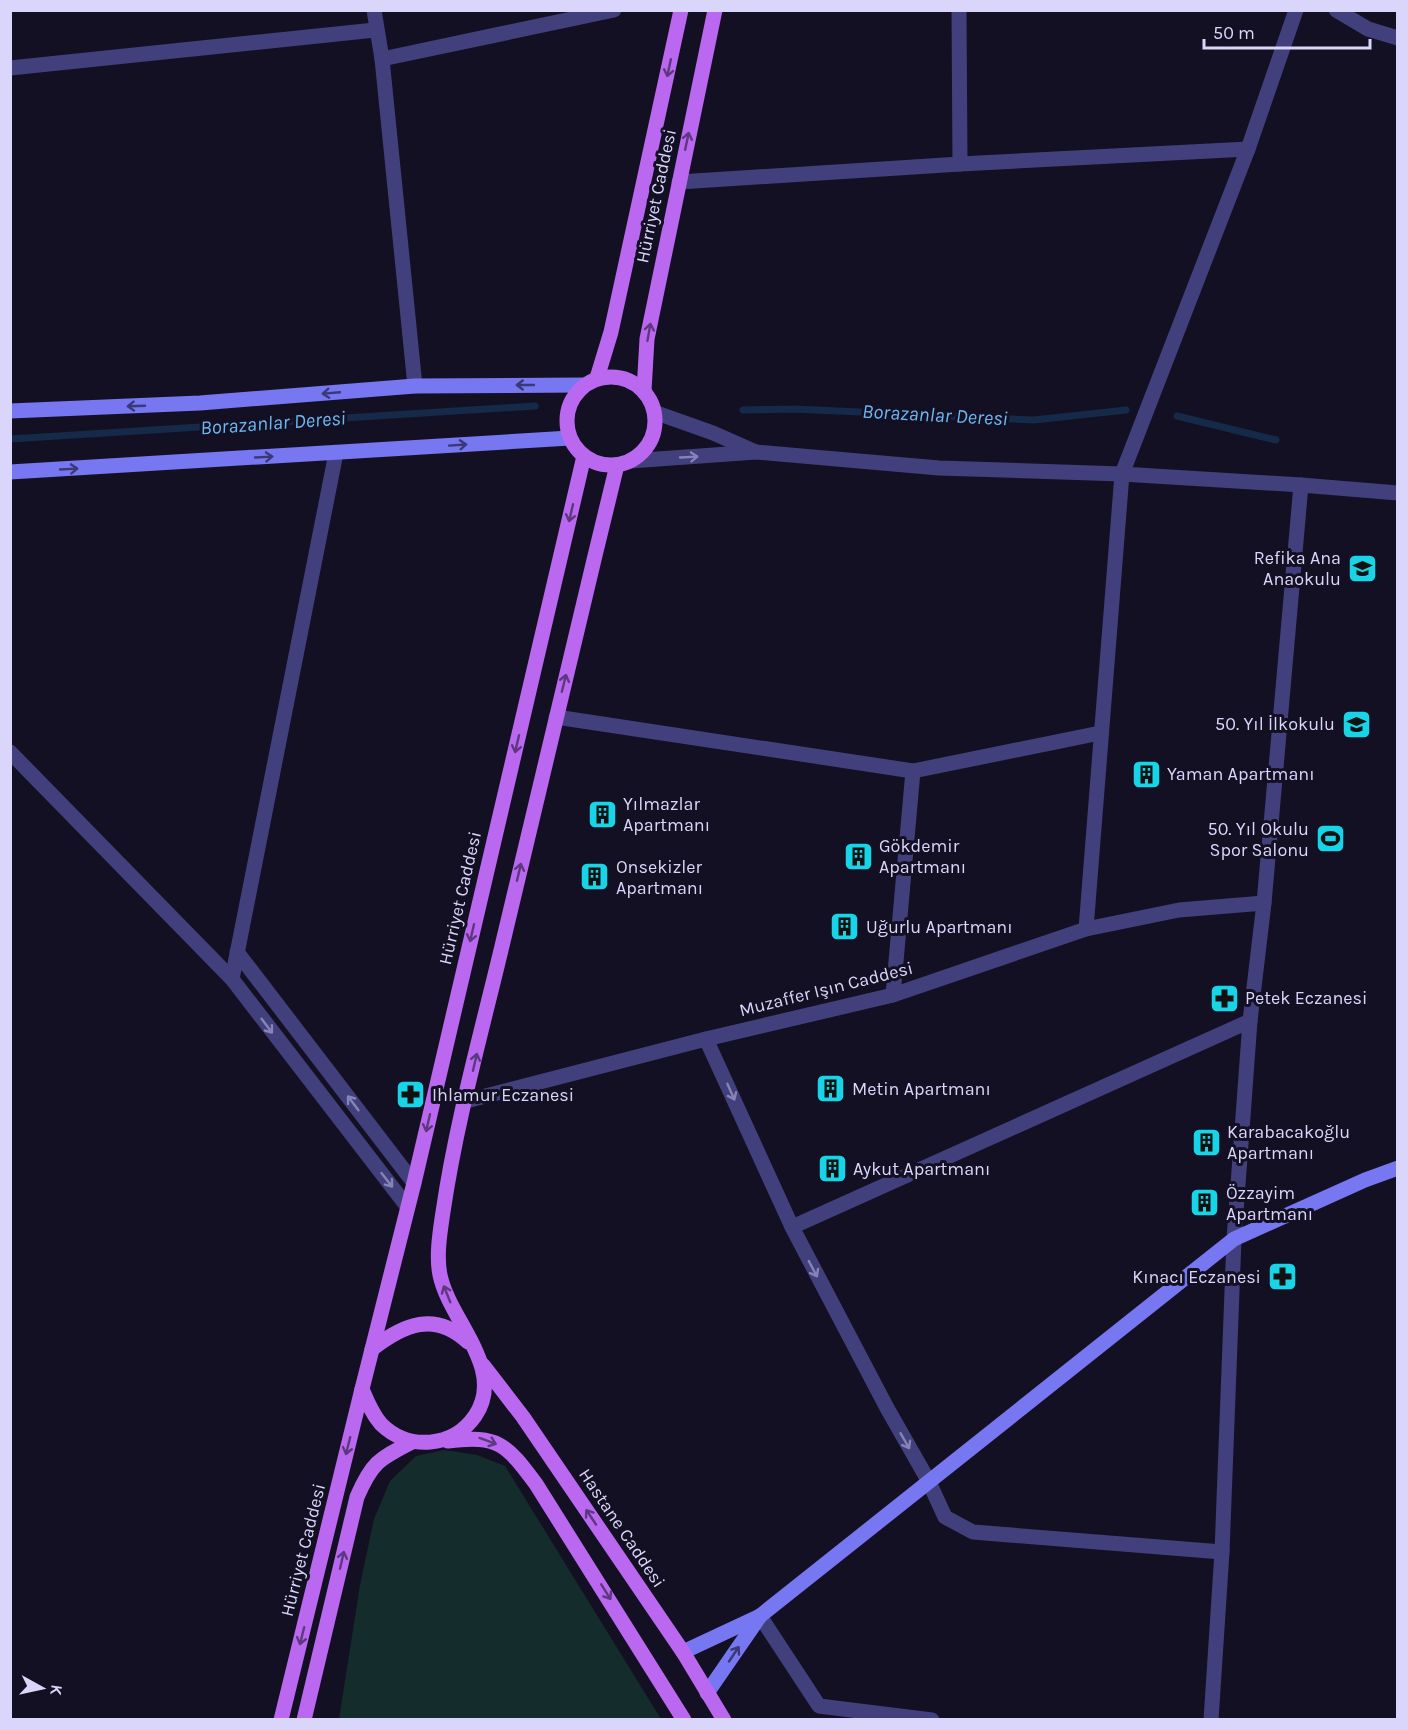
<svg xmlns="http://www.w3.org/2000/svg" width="1408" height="1730" font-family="Karla,sans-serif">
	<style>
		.green { fill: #142c2b }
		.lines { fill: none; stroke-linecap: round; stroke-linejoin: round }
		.stream { stroke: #152a48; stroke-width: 7 }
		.street { stroke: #41407d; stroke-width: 15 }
		.secondary { stroke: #7777f1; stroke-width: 15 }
		.primary { stroke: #ba68f0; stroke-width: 15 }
		.oneway { stroke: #5e387f }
		.oneway2 { stroke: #3b3975 }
		.oneway3 { stroke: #8684b6 }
		.labels { text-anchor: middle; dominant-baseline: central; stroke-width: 6; stroke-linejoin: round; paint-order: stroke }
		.street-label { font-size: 18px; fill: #dad6fb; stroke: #131023 }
		.poi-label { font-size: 18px; fill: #dad6fb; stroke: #131023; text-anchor: start }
		.water-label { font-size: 20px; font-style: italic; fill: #6eb7f1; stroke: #131023 }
	</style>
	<rect width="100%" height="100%" fill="#131023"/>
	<path class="green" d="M444 1450 477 1455 505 1466 661 1719H339L360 1585 374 1519 390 1481 416 1456Z"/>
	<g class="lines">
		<g class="stream">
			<path d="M743 410 794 409 1034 420 1126 410"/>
			<path d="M1177 416 1276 440"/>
			<path d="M10 439 535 406"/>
		</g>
		<g class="street">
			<path d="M374 10 382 59 415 386"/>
			<path d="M1336 10 1368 29 1398 38"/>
			<path d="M382 59 614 10"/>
			<path d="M10 68 375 30"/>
			<path d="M960 164 1248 149"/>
			<path d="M679 182 960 164 959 10"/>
			<path d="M756 452 939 468 1122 474 1301 485"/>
			<path d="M630 461 756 452 713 433 654 412"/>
			<path d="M556 717 913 771 1100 733"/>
			<path d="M10 752 232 979 406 1205"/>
			<path d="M1086 929 1122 474 1248 149 1296 10"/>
			<path d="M237 952 414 1183"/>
			<path d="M232 979 336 453"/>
			<path d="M893 995 913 771"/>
			<path d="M706 1039 792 1227 887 1408 928 1480 945 1517 973 1532 1222 1552"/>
			<path d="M466 1101 706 1039 893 995 1086 929 1179 910 1264 903"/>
			<path d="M792 1227 1250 1021"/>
			<path d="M760 1616 819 1706 932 1720"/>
			<path d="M1211 1720 1222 1552 1234 1239 1250 1021 1264 903 1301 485 1398 493"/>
		</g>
		<g class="secondary">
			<path d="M10 411 200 403 415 386 584 385"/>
			<path d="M10 472 570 438"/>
			<path d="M683 1652 760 1616 1234 1239 1365 1180 1398 1168"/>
			<path d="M707 1693 760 1616"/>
		</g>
		<g class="primary">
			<circle cx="611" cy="421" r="44"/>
			<path d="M597 378 611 332 681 10"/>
			<path d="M644 391 647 339 715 10"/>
			<path d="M584 456 414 1183 362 1389C367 1401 372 1414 381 1424 408 1451 453 1448 475 1416 507 1369 449 1320 440 1275 436 1256 440 1232 443 1212 456 1123 481 1034 502 946 540 785 578 625 617 465"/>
			<path d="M372 1349C404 1324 435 1311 468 1342"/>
			<path d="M483 1365 523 1417 683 1652 724 1720"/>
			<path d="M448 1441C499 1435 506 1444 536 1484L684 1720"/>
			<path d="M281 1720 362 1389"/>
			<path d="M304 1720 357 1497C372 1462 379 1459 412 1442"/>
		</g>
	</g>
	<defs><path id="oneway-shaft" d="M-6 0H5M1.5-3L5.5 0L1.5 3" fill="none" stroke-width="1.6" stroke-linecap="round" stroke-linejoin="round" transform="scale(1.5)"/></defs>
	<g class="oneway">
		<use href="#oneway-shaft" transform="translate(669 68) rotate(102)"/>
		<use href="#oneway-shaft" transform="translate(687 141) rotate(-78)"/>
		<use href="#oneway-shaft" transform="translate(649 332) rotate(-80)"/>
		<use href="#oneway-shaft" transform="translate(571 513) rotate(103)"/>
		<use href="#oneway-shaft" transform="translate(564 683) rotate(-76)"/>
		<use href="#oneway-shaft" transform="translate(517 744) rotate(103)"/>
		<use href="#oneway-shaft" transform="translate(519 872) rotate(-77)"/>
		<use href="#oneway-shaft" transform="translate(472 933) rotate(103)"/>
		<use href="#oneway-shaft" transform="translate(475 1062) rotate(-77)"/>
		<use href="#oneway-shaft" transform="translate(428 1123) rotate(103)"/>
		<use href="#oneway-shaft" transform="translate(447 1294) rotate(-112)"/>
		<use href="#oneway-shaft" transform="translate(488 1441) rotate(20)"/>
		<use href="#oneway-shaft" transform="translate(348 1446) rotate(104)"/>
		<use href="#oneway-shaft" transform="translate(591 1517) rotate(-124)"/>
		<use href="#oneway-shaft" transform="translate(342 1560) rotate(-77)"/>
		<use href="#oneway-shaft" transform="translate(606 1592) rotate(58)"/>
		<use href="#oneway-shaft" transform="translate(302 1636) rotate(104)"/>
	</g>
	<g class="oneway2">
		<use href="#oneway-shaft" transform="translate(525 385) rotate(180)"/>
		<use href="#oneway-shaft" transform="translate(331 393) rotate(175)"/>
		<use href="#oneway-shaft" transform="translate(136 406) rotate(178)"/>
		<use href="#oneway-shaft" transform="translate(458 445) rotate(-4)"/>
		<use href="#oneway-shaft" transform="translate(264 457) rotate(-3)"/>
		<use href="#oneway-shaft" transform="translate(69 469) rotate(-3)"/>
		<use href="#oneway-shaft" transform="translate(734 1654) rotate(-56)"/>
	</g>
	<g class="oneway3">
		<use href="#oneway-shaft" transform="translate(689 457) rotate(-3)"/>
		<use href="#oneway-shaft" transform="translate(267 1026) rotate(53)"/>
		<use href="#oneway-shaft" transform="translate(731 1092) rotate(66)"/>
		<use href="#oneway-shaft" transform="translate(353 1103) rotate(-127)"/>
		<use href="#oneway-shaft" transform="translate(387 1180) rotate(52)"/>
		<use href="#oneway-shaft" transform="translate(813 1269) rotate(62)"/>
		<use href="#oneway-shaft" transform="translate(905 1441) rotate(60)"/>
	</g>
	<defs>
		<symbol id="school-square" viewBox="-11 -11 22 22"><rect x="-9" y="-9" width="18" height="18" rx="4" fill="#17d5e6" stroke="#131023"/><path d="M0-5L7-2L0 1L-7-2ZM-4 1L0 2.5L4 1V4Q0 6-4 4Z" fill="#111"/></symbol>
		<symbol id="building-square" viewBox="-11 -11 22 22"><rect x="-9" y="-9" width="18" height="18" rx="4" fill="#17d5e6" stroke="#131023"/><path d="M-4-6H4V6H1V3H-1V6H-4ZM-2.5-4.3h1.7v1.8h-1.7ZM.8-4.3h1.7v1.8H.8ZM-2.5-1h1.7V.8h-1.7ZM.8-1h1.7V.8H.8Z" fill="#111"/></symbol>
		<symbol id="stadium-square" viewBox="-11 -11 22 22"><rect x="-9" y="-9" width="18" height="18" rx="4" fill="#17d5e6" stroke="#131023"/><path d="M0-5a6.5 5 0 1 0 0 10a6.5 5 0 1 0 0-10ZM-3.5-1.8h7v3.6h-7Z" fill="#111"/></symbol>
		<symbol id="pharmacy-square" viewBox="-11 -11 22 22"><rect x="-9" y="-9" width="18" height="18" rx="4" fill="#17d5e6" stroke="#131023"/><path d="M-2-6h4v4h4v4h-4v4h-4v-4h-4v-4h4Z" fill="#111"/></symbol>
	</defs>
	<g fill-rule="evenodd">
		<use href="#school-square" x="1346" y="552" width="33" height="33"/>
		<use href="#school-square" x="1340" y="708" width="33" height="33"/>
		<use href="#building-square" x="1130" y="758" width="33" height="33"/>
		<use href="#building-square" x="586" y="798" width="33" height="33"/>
		<use href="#stadium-square" x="1314" y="822" width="33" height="33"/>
		<use href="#building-square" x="842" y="840" width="33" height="33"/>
		<use href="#building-square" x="578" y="860" width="33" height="33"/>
		<use href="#building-square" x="828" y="910" width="33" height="33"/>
		<use href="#pharmacy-square" x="1208" y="982" width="33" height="33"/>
		<use href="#building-square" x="814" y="1072" width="33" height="33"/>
		<use href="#pharmacy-square" x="394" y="1078" width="33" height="33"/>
		<use href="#building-square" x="1190" y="1126" width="33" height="33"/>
		<use href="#building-square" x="816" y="1152" width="33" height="33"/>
		<use href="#building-square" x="1188" y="1186" width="33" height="33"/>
		<use href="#pharmacy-square" x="1266" y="1260" width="33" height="33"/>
	</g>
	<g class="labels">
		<g class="street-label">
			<text transform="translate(656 196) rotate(-78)">Hürriyet Caddesi</text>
			<text transform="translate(460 898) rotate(-77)">Hürriyet Caddesi</text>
			<text transform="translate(826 989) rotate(-14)">Muzaffer Işın Caddesi</text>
			<text transform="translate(622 1528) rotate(56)">Hastane Caddesi</text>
			<text transform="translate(303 1550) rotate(-76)">Hürriyet Caddesi</text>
		</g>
		<g class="poi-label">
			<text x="1341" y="558" text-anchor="end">Refika Ana<tspan x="1341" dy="21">Anaokulu</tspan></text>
			<text x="1335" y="724" text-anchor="end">50. Yıl İlkokulu</text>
			<text x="1167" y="774">Yaman Apartmanı</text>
			<text x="623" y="804">Yılmazlar<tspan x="623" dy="21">Apartmanı</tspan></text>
			<text x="1309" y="829" text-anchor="end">50. Yıl Okulu<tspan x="1309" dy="21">Spor Salonu</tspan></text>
			<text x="879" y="846">Gökdemir<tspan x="879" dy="21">Apartmanı</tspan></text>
			<text x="616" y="867">Onsekizler<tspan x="616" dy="21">Apartmanı</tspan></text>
			<text x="866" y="927">Uğurlu Apartmanı</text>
			<text x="1245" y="998">Petek Eczanesi</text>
			<text x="852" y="1089">Metin Apartmanı</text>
			<text x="432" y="1095">Ihlamur Eczanesi</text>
			<text x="1227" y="1132">Karabacakoğlu<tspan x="1227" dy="21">Apartmanı</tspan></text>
			<text x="853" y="1169">Aykut Apartmanı</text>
			<text x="1226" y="1193">Özzayim<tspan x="1226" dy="21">Apartmanı</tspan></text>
			<text x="1261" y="1277" text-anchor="end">Kınacı Eczanesi</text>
		</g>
		<g class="water-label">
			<text transform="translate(935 415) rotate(3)">Borazanlar Deresi</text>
			<text transform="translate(273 423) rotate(-4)">Borazanlar Deresi</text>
		</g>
	</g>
	<rect width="1408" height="1730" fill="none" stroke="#dad6fb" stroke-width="24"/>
	<g transform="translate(42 1688) rotate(98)" stroke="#131023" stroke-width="4.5" paint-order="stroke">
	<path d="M0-4.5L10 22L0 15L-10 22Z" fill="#dad6fb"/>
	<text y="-9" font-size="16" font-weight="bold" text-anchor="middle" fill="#dad6fb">K</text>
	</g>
	<path d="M1204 39v9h166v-9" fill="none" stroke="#dad6fb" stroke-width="3"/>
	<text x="1213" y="39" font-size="18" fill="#dad6fb" stroke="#131023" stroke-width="4.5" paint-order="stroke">50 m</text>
</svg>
